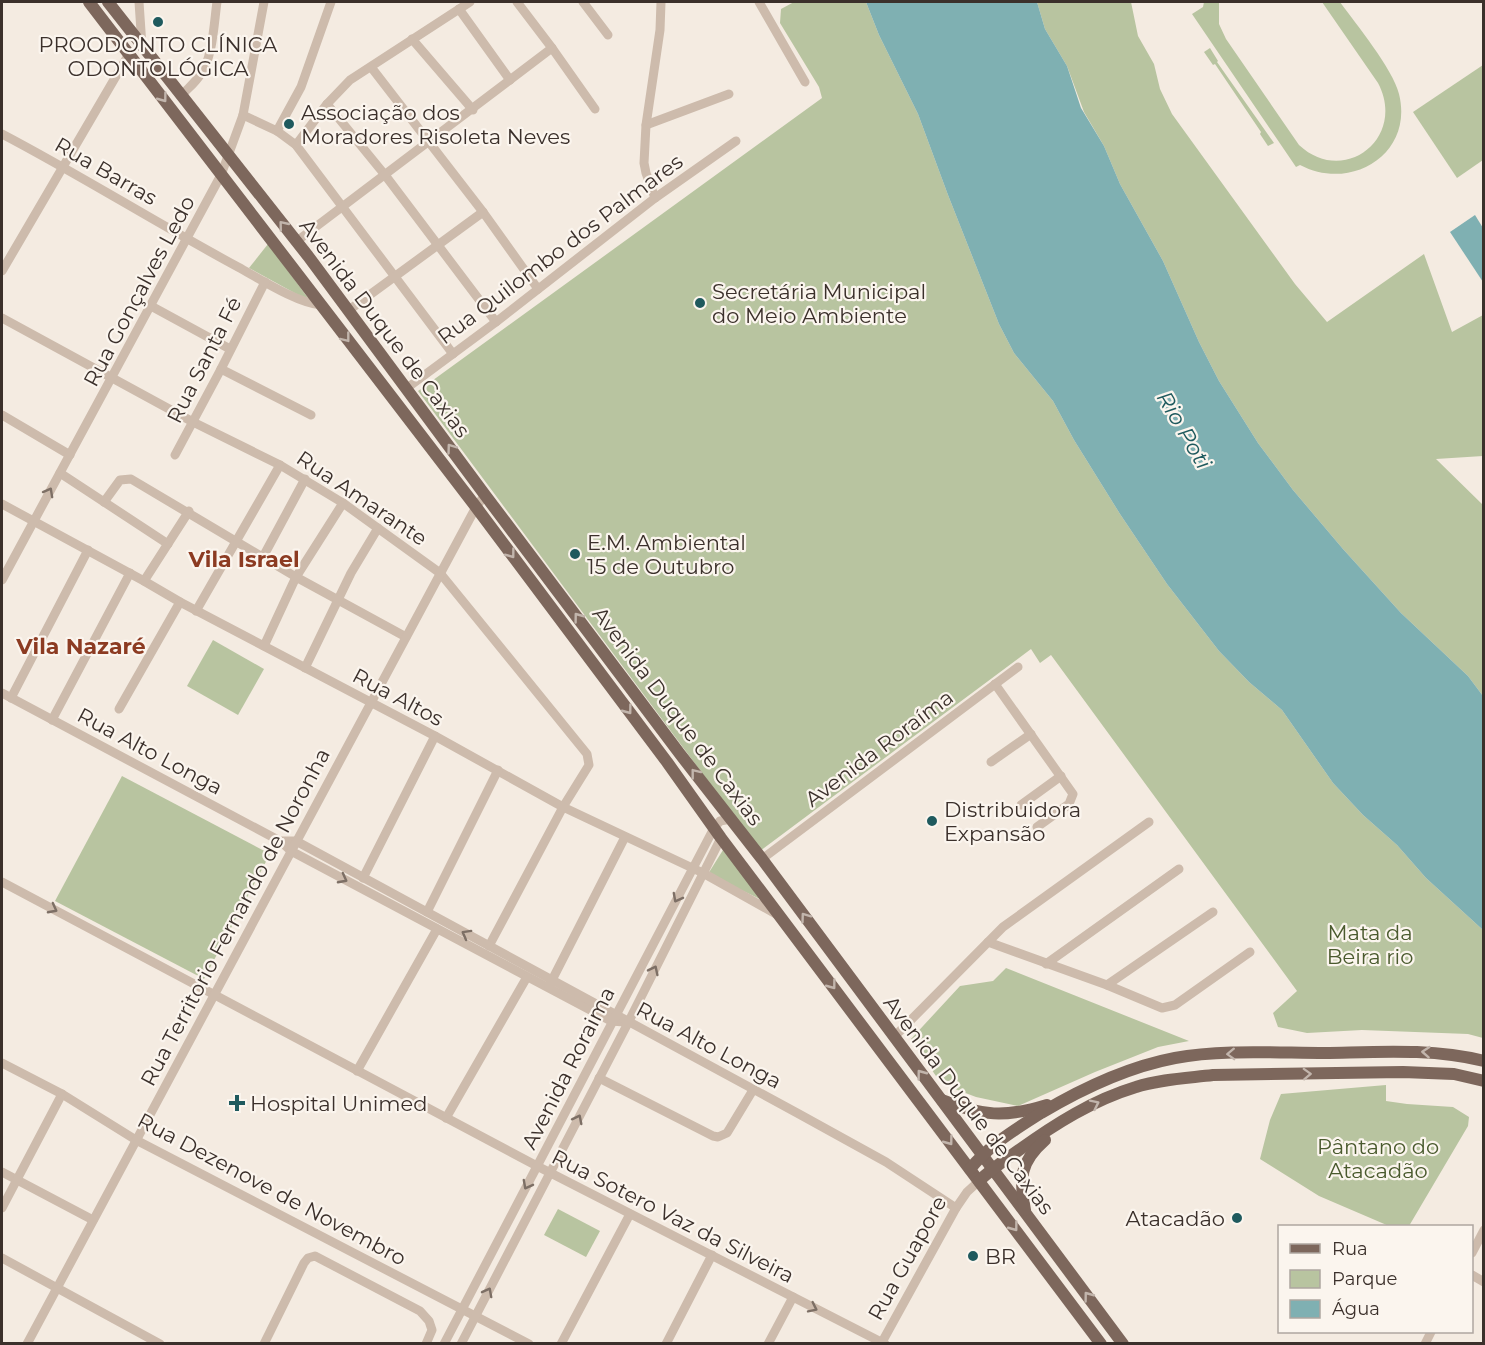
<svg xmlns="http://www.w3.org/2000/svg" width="1485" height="1345" font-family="Montserrat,sans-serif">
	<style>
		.green { fill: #b8c4a0 }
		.water { fill: #7fb0b2 }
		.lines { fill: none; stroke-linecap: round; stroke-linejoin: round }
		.minor { stroke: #cdbbac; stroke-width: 9 }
		.major { stroke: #7d675c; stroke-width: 12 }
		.oneway { stroke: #c2b5ac }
		.oneway2 { stroke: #7d6f65 }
		.poi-dot { fill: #1f5a5e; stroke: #fbf5ee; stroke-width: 2 }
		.labels { text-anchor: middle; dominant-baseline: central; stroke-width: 4.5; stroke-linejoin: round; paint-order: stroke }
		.poi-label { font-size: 21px; fill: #3b302b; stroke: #fbf5ee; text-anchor: start }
		.street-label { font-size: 21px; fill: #3b302b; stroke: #fbf5ee }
		.park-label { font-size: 21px; fill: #4a5a2e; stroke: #fbf5ee }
		.water-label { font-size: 22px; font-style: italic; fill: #1f5a5e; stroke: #fbf5ee }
		.neighbourhood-label { font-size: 22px; font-weight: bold; fill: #8c3b22; stroke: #fbf5ee }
	</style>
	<rect width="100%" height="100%" fill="#f4ebe1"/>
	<g class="green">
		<path d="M794 2H866L879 35 918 114 948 195 999 324 1014 353 1053 401 1074 440 1120 514 1167 584 1219 651 1249 682 1282 710 1333 783 1363 815 1397 845 1426 878 1483 930V1038L1468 1034 1362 1030 1307 1033 1278 1027 1273 1013 1297 991 1051 655 1040 663 1031 649 760 851 418 391 822 98 819 87 780 23 781 9Z"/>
		<path d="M1037 2H1131L1138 36 1154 64 1160 89 1172 114 1295 284 1327 322 1424 254 1452 332 1483 315V456L1436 459 1483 505V696L1468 676 1401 613 1343 549 1293 490 1258 443 1219 381 1199 342 1163 261 1120 184 1104 146 1084 112 1067 66 1045 29Z"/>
		<path d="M1204 2H1219V24L1226 39 1299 145C1344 187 1407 138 1378 83L1322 2H1340C1356 24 1393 69 1399 94 1414 154 1351 192 1300 165L1296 167 1192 14 1203 7Z"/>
		<path d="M1210 48 1218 61 1217 62 1274 143 1268 146 1260 134 1261 132 1215 64 1213 65 1204 52Z"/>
		<path d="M1483 65V160L1457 178 1413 112Z"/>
		<path d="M268 244 311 302 249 268Z"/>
		<path d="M213 640 264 669 238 715 187 686Z"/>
		<path d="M122 776 270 854 204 979 55 901Z"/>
		<path d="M723 850 764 901 708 874Z"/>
		<path d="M1006 968 1189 1041 1158 1047 1095 1072 1018 1106 976 1097 955 1089 938 1079 911 1039 960 986 993 981Z"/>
		<path d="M1386 1085V1101L1407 1104 1453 1107 1469 1117 1468 1126 1409 1226H1389L1319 1196 1260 1159 1270 1120 1281 1094Z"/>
		<path d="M558 1209 600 1231 586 1257 544 1235Z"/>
	</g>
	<g class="water">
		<path d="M866 2H1037L1045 29 1067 66 1081 108 1104 146 1120 184 1163 261 1199 342 1219 381 1258 443 1293 490 1343 549 1401 613 1468 676 1483 696V930L1426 878 1397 845 1363 815 1333 783 1282 710 1249 682 1219 651 1167 584 1120 514 1074 440 1053 401 1014 353 999 324 948 195 918 114 879 35Z"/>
		<path d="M1475 215 1483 228V282L1450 232Z"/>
	</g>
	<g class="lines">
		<g class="minor">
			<path d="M139 2 142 46"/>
			<path d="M517 2 552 48 595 109"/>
			<path d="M583 2 608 35"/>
			<path d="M759 2 805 82"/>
			<path d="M459 9 510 80"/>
			<path d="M412 39 473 110"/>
			<path d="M371 67 483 212 538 289"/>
			<path d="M181 96C187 89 195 83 200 75 213 59 214 22 217 2"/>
			<path d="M327 104 385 175 496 322"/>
			<path d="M243 115 277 131 296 145 453 354"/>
			<path d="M646 125 729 94"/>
			<path d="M277 131 301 87 331 2"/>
			<path d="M2 134C82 176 158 224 238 267 260 279 297 303 321 305"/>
			<path d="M296 145 327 104 350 80 470 2"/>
			<path d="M655 198 646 173 644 163 646 125 660 30 661 2"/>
			<path d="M297 241 552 48"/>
			<path d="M2 271 129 54"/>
			<path d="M151 306 230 349"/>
			<path d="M349 310 483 212"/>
			<path d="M2 318 193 422 280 465 343 503 440 573 587 754 589 765 563 807 489 946"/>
			<path d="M221 369 311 415"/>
			<path d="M407 388 496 322 655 198 736 141"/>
			<path d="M2 415 70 455"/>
			<path d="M175 455 221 369 265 282"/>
			<path d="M60 473 168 544"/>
			<path d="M104 502 120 480 131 479 296 577 406 637"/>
			<path d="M2 504 144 581 180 602 435 736 563 807 703 873 776 914"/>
			<path d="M263 557 305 479"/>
			<path d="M2 580 221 175 243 115 264 2"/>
			<path d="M144 581 189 511"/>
			<path d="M196 611 280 465"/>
			<path d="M264 646 296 577 343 503"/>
			<path d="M305 668 351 573 378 528"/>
			<path d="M995 684 1073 794 1069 804 1037 827"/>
			<path d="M2 693 280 841 291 851 611 1021 624 1022"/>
			<path d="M11 698 88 550"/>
			<path d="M119 709 180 602"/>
			<path d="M52 720 130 573"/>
			<path d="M991 762 1031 734"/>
			<path d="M1021 805 1061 776"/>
			<path d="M280 841H296L799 1114 886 1162 956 1208"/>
			<path d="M762 859 1018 667"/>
			<path d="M363 878 435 736"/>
			<path d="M2 882 537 1166 885 1344"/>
			<path d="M427 912 498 770"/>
			<path d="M988 942 1107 985 1162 1008 1175 1005 1250 952"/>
			<path d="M1046 964 1179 869"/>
			<path d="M1107 985 1213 912"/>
			<path d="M549 986 625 837"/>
			<path d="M894 1037 1003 927 1149 822"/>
			<path d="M2 1063 62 1094 136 1140 529 1344"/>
			<path d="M357 1071 437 929"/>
			<path d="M599 1078 713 1136 718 1137 727 1133 753 1090"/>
			<path d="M446 1118 527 977"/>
			<path d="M2 1172 93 1220"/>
			<path d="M2 1208 62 1094"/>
			<path d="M1472 1253 1484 1230"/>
			<path d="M2 1258 160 1344"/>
			<path d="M1472 1275 1484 1282"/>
			<path d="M27 1344 476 507 485 495"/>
			<path d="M264 1344 304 1263 308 1258 315 1256 420 1311 429 1321 432 1330 426 1344"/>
			<path d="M444 1344 714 828 720 821 731 819"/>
			<path d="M461 1344 628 1023 721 838"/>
			<path d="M561 1344 630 1214"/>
			<path d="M666 1344 712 1255"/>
			<path d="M768 1344 793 1297"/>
			<path d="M881 1344 956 1208 967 1192 979 1181"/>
			<path d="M1425 1344 1431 1332"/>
		</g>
		<g class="major">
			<path d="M89 2 476 507 667 762 721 838 1101 1344"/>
			<path d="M108 2 308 256 485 495 680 754 762 859 1123 1344"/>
			<path d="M942 1100C982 1116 1005 1118 1047 1105"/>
			<path d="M970 1169C989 1145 1016 1129 1041 1113 1083 1088 1127 1067 1175 1058 1221 1049 1278 1053 1325 1053 1379 1052 1431 1048 1484 1061"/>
			<path d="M979 1181C991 1169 1005 1160 1019 1150 1055 1124 1093 1100 1136 1087 1160 1079 1188 1078 1213 1075L1403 1072 1454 1074 1484 1081"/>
			<path d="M1025 1210C1019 1178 1020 1162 1045 1140"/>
		</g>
	</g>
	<defs><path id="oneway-chevron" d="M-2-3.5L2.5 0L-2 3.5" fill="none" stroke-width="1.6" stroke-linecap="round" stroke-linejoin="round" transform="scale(1.5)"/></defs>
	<g class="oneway">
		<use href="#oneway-chevron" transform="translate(163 98) rotate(53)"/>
		<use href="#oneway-chevron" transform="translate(283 225) rotate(-129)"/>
		<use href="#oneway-chevron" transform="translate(346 338) rotate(52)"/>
		<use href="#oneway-chevron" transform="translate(451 448) rotate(-126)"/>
		<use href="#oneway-chevron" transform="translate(511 554) rotate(53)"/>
		<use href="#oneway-chevron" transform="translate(578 617) rotate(-127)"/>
		<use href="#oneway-chevron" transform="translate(628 710) rotate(53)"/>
		<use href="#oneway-chevron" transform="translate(695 773) rotate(-128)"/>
		<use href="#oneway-chevron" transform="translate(805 917) rotate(-126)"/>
		<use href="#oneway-chevron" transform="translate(832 985) rotate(53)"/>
		<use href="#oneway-chevron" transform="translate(1426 1052) rotate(-176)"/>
		<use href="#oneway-chevron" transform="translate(1231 1054) rotate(178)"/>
		<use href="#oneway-chevron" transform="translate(921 1074) rotate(-127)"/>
		<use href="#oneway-chevron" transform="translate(1307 1074) rotate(-2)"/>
		<use href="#oneway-chevron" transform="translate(1095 1104) rotate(-26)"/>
		<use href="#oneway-chevron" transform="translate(949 1141) rotate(53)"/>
		<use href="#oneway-chevron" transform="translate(1014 1227) rotate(53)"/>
		<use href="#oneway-chevron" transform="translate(1088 1296) rotate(-127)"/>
	</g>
	<g class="oneway2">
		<use href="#oneway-chevron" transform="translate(49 492) rotate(-61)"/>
		<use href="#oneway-chevron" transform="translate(343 879) rotate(28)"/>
		<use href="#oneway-chevron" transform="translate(677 898) rotate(118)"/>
		<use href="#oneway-chevron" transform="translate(53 909) rotate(28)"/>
		<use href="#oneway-chevron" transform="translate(466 934) rotate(-151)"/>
		<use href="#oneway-chevron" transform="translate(654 970) rotate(-64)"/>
		<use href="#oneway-chevron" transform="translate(578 1119) rotate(-63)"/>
		<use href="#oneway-chevron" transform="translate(527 1185) rotate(118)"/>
		<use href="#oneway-chevron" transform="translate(488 1292) rotate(-62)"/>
		<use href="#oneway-chevron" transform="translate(813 1308) rotate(26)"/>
	</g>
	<g class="poi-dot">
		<circle cx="158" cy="22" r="6"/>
		<circle cx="289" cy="124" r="6"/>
		<circle cx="700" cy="303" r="6"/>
		<circle cx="575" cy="554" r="6"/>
		<circle cx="932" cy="821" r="6"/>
		<path d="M234 1094h6v6h6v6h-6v6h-6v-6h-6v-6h6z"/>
		<circle cx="1237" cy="1218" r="6"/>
		<circle cx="973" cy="1256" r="6"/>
	</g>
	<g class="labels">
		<g class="poi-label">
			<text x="158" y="44" text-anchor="middle">PROODONTO CLÍNICA<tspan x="158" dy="24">ODONTOLÓGICA</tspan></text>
			<text x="301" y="112">Associação dos<tspan x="301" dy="24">Moradores Risoleta Neves</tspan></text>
			<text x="712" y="291">Secretária Municipal<tspan x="712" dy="24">do Meio Ambiente</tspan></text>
			<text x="587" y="542">E.M. Ambiental<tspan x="587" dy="24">15 de Outubro</tspan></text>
			<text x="944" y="809">Distribuidora<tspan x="944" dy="24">Expansão</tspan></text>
			<text x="250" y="1103">Hospital Unimed</text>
			<text x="1225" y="1218" text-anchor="end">Atacadão</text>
			<text x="985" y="1256">BR</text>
		</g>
		<g class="street-label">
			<text transform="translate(106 171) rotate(30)">Rua Barras</text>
			<text transform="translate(560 249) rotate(-37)">Rua Quilombo dos Palmares</text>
			<text transform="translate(139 291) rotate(-62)">Rua Gonçalves Ledo</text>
			<text transform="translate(385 328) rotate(53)">Avenida Duque de Caxias</text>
			<text transform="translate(204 360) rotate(-63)">Rua Santa Fé</text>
			<text transform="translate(362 498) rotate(34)">Rua Amarante</text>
			<text transform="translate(398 697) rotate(28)">Rua Altos</text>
			<text transform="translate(678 716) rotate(53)">Avenida Duque de Caxias</text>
			<text transform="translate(879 748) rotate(-37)">Avenida Roraíma</text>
			<text transform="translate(150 751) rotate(28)">Rua Alto Longa</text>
			<text transform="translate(235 917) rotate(-62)">Rua Territorio Fernando de Noronha</text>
			<text transform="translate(709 1045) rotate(28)">Rua Alto Longa</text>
			<text transform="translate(568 1068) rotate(-63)">Avenida Roraima</text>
			<text transform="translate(969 1105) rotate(53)">Avenida Duque de Caxias</text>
			<text transform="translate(272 1189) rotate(28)">Rua Dezenove de Novembro</text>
			<text transform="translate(673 1216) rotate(27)">Rua Sotero Vaz da Silveira</text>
			<text transform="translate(907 1258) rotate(-61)">Rua Guapore</text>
		</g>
		<g class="park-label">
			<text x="1370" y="932">Mata da<tspan x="1370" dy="24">Beira rio</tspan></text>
			<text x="1378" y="1146">Pântano do<tspan x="1378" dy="24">Atacadão</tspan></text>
		</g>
		<g class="water-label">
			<text transform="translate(1184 430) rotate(60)">Rio Poti</text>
		</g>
		<g class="neighbourhood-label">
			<text x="244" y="559">Vila Israel</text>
			<text x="81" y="646">Vila Nazaré</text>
		</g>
	</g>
	<rect width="1485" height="1345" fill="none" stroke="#3b302b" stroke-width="6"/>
	<rect x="1278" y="1225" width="195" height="108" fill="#fbf5ee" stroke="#aea6a0" stroke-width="1.5"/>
	<rect x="1290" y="1244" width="30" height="9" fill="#7d675c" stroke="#aea6a0" stroke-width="1.5"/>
	<text x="1332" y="1255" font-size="18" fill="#3b302b">Rua</text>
	<rect x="1290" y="1270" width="30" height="18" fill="#b8c4a0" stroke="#aea6a0" stroke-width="1.5"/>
	<text x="1332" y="1285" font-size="18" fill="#3b302b">Parque</text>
	<rect x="1290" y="1300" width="30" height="18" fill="#7fb0b2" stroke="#aea6a0" stroke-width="1.5"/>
	<text x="1332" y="1315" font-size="18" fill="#3b302b">Água</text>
</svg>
